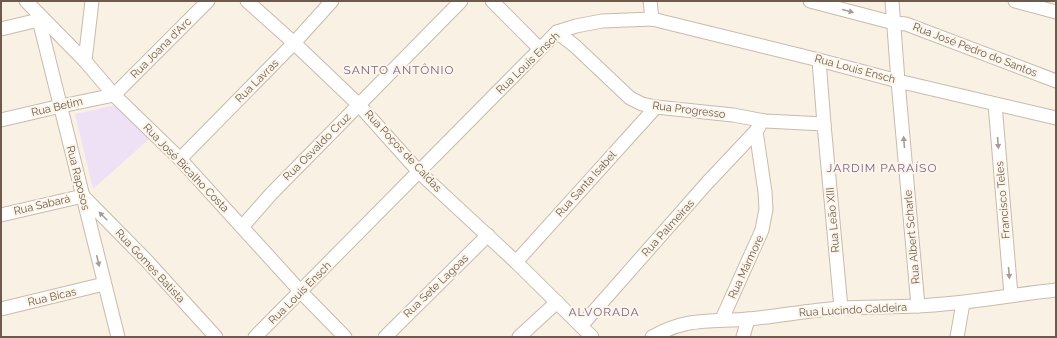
<svg xmlns="http://www.w3.org/2000/svg" width="1057" height="338" font-family="Raleway,sans-serif">
	<style>
		.education { fill: #eee1f5 }
		.lines { fill: none; stroke-linecap: round; stroke-linejoin: round }
		.minor-casing { stroke: #c8baac; stroke-width: 15 }
		.minor { stroke: #fff; stroke-width: 13 }
		.oneway { fill: #a89c94 }
		.labels { text-anchor: middle; dominant-baseline: central; stroke-width: 4; stroke-linejoin: round; paint-order: stroke }
		.street-label { font-size: 11px; fill: #6e5a4d; stroke: #fcf6ea }
		.neighbourhood-label { font-size: 12px; letter-spacing: 1px; fill: #7f658b; stroke: #fcf6ea }
	</style>
	<rect width="100%" height="100%" fill="#f9f2e4"/>
	<path class="education" d="M116 105 149 139 93 189 75 114Z"/>
	<g class="lines">
		<defs>
			<g id="minor">
				<path d="M26 1 85 61 114 95 180 159 301 292 345 337"/>
				<path d="M247 1 294 43 359 105 419 172 516 262 592 337"/>
				<path d="M492 1 540 49"/>
				<path d="M650 1 652 19"/>
				<path d="M810 1 894 23 906 24 1056 81"/>
				<path d="M892 1 898 81 918 306"/>
				<path d="M1015 1 1056 12"/>
				<path d="M39 20 118 337"/>
				<path d="M1 29 43 19"/>
				<path d="M557 32 575 46 630 98 642 104 656 107 733 115 765 121 824 124"/>
				<path d="M819 60 824 124 841 308"/>
				<path d="M85 61 92 1"/>
				<path d="M114 95 208 1"/>
				<path d="M995 104 1011 295"/>
				<path d="M1 120 61 106 114 95"/>
				<path d="M180 159 294 43 332 1"/>
				<path d="M83 196 147 261 216 337"/>
				<path d="M1 215 83 196"/>
				<path d="M242 227 271 194 461 1"/>
				<path d="M516 262 656 107"/>
				<path d="M1 309 104 284"/>
				<path d="M722 319 762 230 766 209 765 192 756 131 759 127"/>
				<path d="M581 326 707 183 756 131"/>
				<path d="M255 337 557 32 576 26 602 21 652 19 819 60 898 81 1056 118"/>
				<path d="M385 337 488 235"/>
				<path d="M519 337 557 302"/>
				<path d="M652 337C687 317 711 322 749 319 780 316 811 310 842 308 867 307 893 307 918 306 964 304 1010 295 1056 290"/>
				<path d="M743 337 748 319"/>
				<path d="M957 337 963 303"/>
			</g>
		</defs>
		<use href="#minor" class="minor-casing"/>
		<use href="#minor" class="minor"/>
	</g>
	<defs><path id="oneway-solid" d="M-6-.8H1V-3.2L6.5 0L1 3.2V.8H-6Z"/></defs>
	<g class="oneway">
		<use href="#oneway-solid" transform="translate(848 11) rotate(15)"/>
		<use href="#oneway-solid" transform="translate(904 142) rotate(-95)"/>
		<use href="#oneway-solid" transform="translate(998 143) rotate(85)"/>
		<use href="#oneway-solid" transform="translate(103 216) rotate(-135)"/>
		<use href="#oneway-solid" transform="translate(98 261) rotate(77)"/>
		<use href="#oneway-solid" transform="translate(1009 273) rotate(85)"/>
	</g>
	<g class="labels">
		<g class="street-label">
			<text transform="translate(161 48) rotate(-45)">Rua Joana d'Arc</text>
			<text transform="translate(975 50) rotate(21)">Rua José Pedro do Santos</text>
			<text transform="translate(528 63) rotate(-44)">Rua Louis Ensch</text>
			<text transform="translate(855 69) rotate(15)">Rua Louis Ensch</text>
			<text transform="translate(257 81) rotate(-45)">Rua Lavras</text>
			<text transform="translate(57 107) rotate(-13)">Rua Betim</text>
			<text transform="translate(689 110) rotate(7)">Rua Progresso</text>
			<text transform="translate(317 147) rotate(-45)">Rua Osvaldo Cruz</text>
			<text transform="translate(403 151) rotate(47)">Rua Poços de Caldas</text>
			<text transform="translate(186 168) rotate(46)">Rua José Bicalho Costa</text>
			<text transform="translate(78 178) rotate(76)">Rua Raposos</text>
			<text transform="translate(586 184) rotate(-48)">Rua Santa Isabel</text>
			<text transform="translate(1003 200) rotate(-95)">Francisco Teles</text>
			<text transform="translate(42 205) rotate(-13)">Rua Sabará</text>
			<text transform="translate(833 220) rotate(-95)">Rua Leão XIII</text>
			<text transform="translate(668 228) rotate(-48)">Rua Palmeiras</text>
			<text transform="translate(912 237) rotate(-95)">Rua Albert Scharle</text>
			<text transform="translate(150 266) rotate(47)">Rua Gomes Batista</text>
			<text transform="translate(746 267) rotate(-65)">Rua Mármore</text>
			<text transform="translate(436 286) rotate(-44)">Rua Sete Lagoas</text>
			<text transform="translate(300 293) rotate(-45)">Rua Louis Ensch</text>
			<text transform="translate(52 297) rotate(-13)">Rua Bicas</text>
			<text transform="translate(853 310) rotate(-3)">Rua Lucindo Caldeira</text>
		</g>
		<g class="neighbourhood-label">
			<text x="399" y="70">SANTO ANTÔNIO</text>
			<text x="882" y="168">JARDIM PARAÍSO</text>
			<text x="604" y="312">ALVORADA</text>
		</g>
	</g>
	<rect width="1057" height="338" fill="none" stroke="#6e5a4d" stroke-width="4"/>
</svg>
